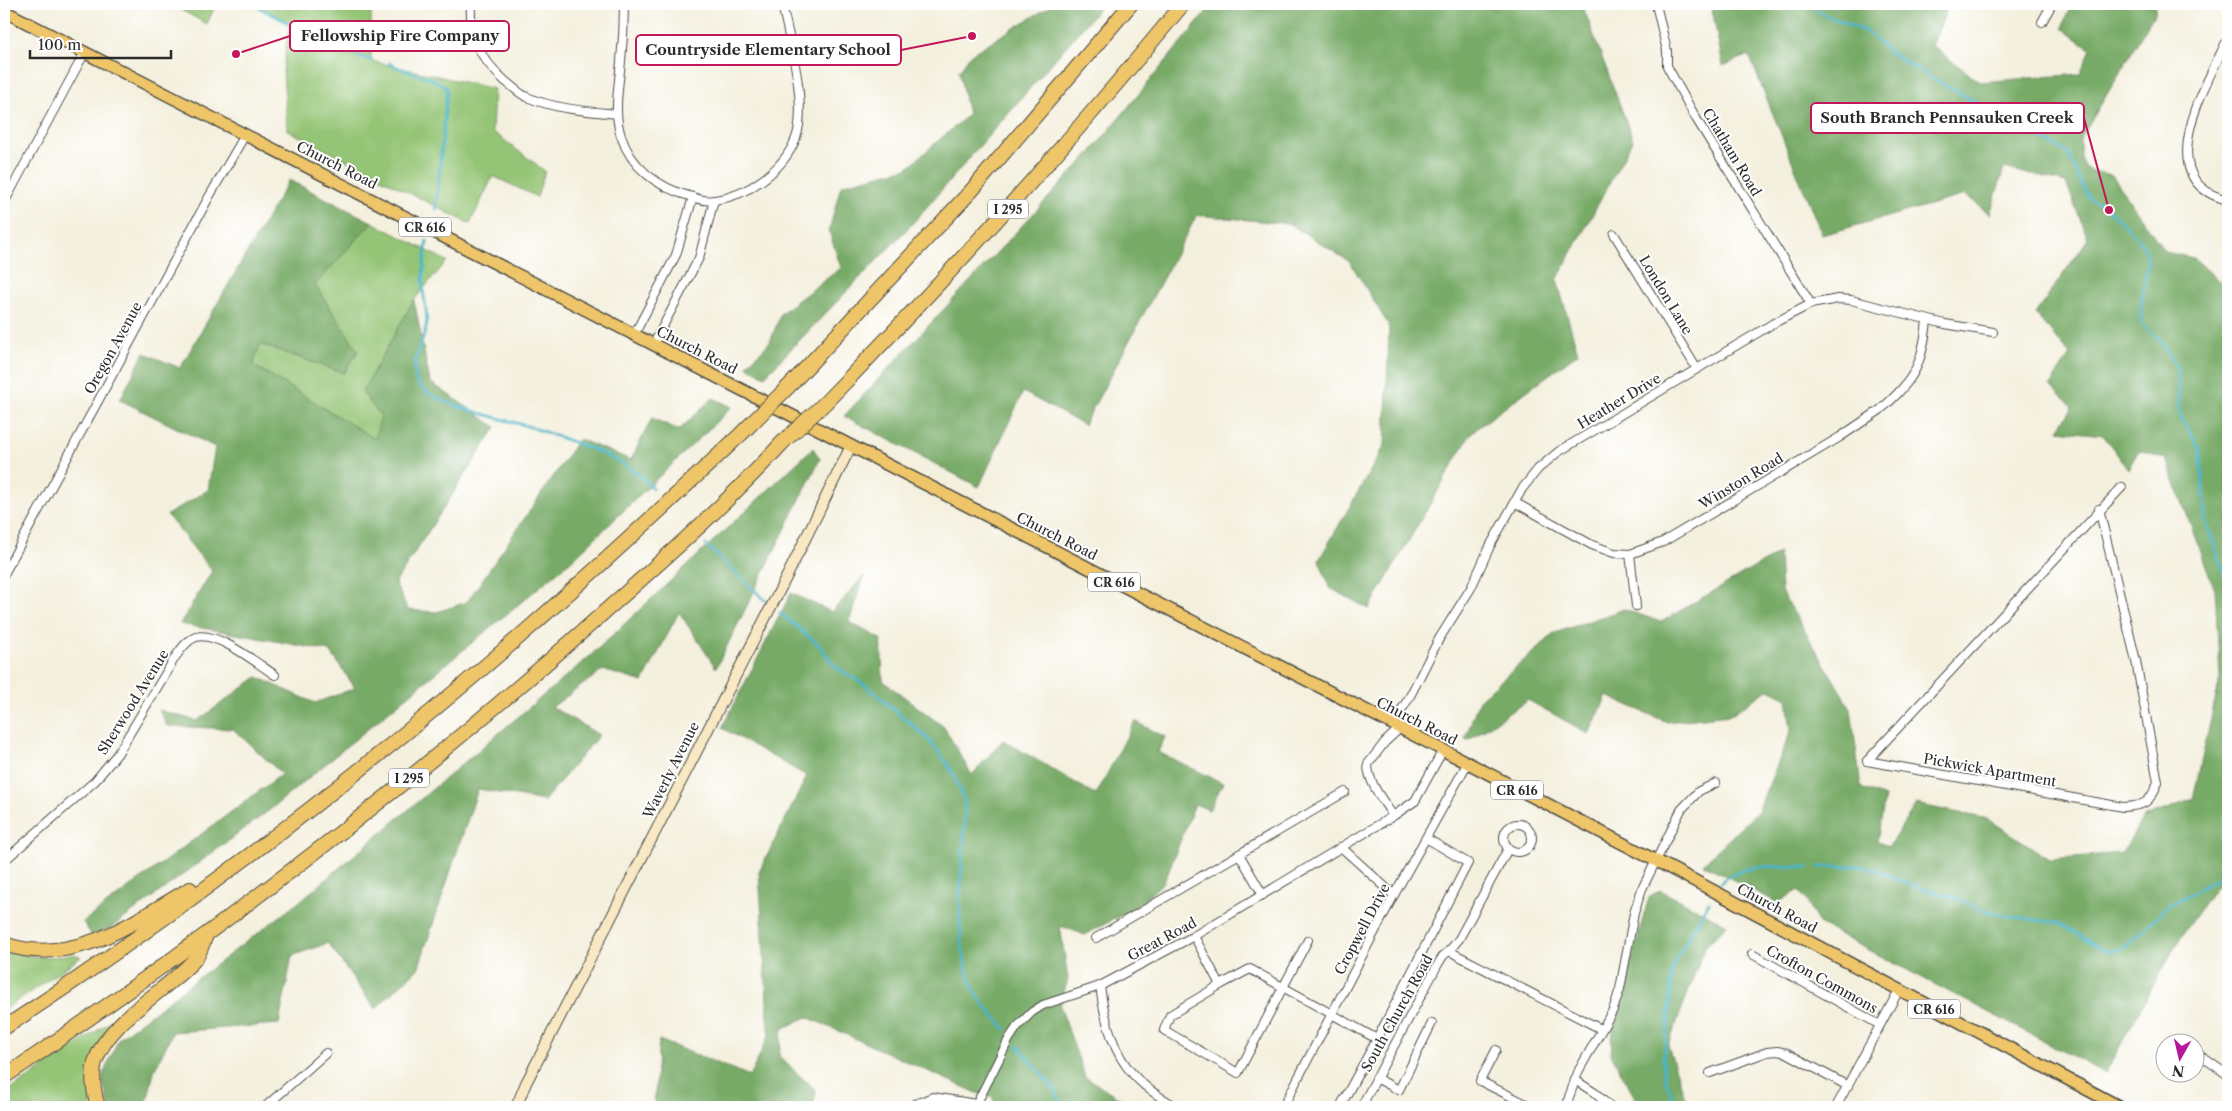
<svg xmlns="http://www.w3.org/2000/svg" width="2232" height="1111" font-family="'Libre Caslon Text',serif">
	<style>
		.green { fill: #94c474; stroke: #607850 }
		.forest { fill: #7a6; stroke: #516a48 }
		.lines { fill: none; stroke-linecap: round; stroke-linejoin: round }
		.stream { stroke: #49b4c6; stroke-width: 3 }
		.street-casing { stroke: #494946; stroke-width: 10 }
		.secondary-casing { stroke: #494946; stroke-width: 12 }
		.primary-casing { stroke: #494946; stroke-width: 14 }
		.highway-casing { stroke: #494946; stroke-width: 16 }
		.street { stroke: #fff; stroke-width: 8 }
		.secondary { stroke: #f8e8c3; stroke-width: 10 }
		.primary { stroke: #eec569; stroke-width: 11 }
		.highway { stroke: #eec569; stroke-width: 14 }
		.highway-bridge-casing { stroke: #494946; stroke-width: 16; stroke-linecap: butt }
		.highway-bridge { stroke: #eec569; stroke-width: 14 }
		.labels { text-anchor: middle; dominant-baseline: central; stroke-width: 4; stroke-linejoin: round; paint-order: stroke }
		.shield { fill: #fff; stroke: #6b6b6b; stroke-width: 1 }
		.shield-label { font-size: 12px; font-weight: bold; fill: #2b2b2b }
		.street-label { font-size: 14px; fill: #2b2b2b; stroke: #fff }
		.leader { fill: none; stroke: #c2185b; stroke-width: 2 }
		.callout-dot { fill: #c2185b; stroke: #fff; stroke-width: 2 }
		.callout { fill: #fff; stroke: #c2185b; stroke-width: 2 }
		.callout-label { font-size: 15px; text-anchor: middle; font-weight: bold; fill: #2b2b2b }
	</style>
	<rect width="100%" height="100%" fill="#fff"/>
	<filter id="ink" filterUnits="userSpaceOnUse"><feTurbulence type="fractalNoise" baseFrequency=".02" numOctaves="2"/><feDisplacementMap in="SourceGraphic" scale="10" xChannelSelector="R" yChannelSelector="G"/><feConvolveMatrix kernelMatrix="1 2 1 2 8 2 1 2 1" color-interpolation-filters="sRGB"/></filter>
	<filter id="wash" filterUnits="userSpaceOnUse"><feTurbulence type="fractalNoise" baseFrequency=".0096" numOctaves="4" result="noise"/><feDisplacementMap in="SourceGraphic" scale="20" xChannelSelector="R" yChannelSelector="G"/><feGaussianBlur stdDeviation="1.12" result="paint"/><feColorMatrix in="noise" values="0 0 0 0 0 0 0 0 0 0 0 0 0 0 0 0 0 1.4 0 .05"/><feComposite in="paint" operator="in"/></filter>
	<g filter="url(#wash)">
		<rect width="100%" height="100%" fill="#f4f0de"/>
		<g class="green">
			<path d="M170 4H216L207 24Z"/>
			<path d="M251 4H371V61L494 89 492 131 545 171 537 197 493 176 470 224 287 130 283 70 290 23Z"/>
			<path d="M372 222 447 261 414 300 362 392 382 416 375 439 253 365 260 344 344 373 358 351 315 285Z"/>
			<path d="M4 950C22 955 40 959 59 956 67 955 74 952 81 957L4 1010Z"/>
			<path d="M123 1013 104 1034 91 1107H4V1094Z"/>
		</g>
		<g class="forest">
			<path d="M1054 4H1103L913 223 765 376 746 366 770 342 781 313 841 268 829 231 841 185 907 168 968 115 959 71 971 54Z"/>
			<path d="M1213 4H1582L1633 140 1557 280 1578 353 1472 432 1369 609 1330 588 1319 560 1385 445 1389 326 1350 262 1290 224 1197 215 1084 425 1023 392 979 487 844 416 1092 151Z"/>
			<path d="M1711 4H1949L1932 46 1980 82 2080 74 2091 49 2062 28 2071 4H2156L2155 13 2080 140C2081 172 2082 169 2112 175L2165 252 2194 258 2228 289V876L2216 887 2177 943 2105 1073 1819 924 1806 900 1798 890 1778 903 1703 864 1758 811 1791 731 1787 698 1769 689 1730 715 1667 722 1607 696 1589 734 1528 700 1467 741 1465 739 1479 700 1555 633 1624 609 1661 622 1779 553 1781 591 1851 709 1861 788 1885 797 1877 842 1889 846 1916 804 1988 819 2050 859 2122 853 2143 818 2193 799 2220 678 2215 590 2166 459 2139 450 2128 469 2103 435 2058 430 2073 407 2050 386 2070 354 2035 314 2088 239 2066 183 2004 168 1990 214 1965 195 1822 235 1749 55 1723 66Z"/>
			<path d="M289 180 372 222 315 285 358 351 344 373 260 344 253 365 375 439 381 416 362 392 414 300 430 382 496 427 395 583 408 610 437 612 467 602 579 439 631 460 652 418 679 430 713 398 732 407 571 561 271 809 114 926 92 936 83 922 282 774 233 729 167 726 159 710 197 721 257 677 315 703 355 688 330 651 180 624 212 571 167 515 208 490 215 447 120 400 144 353 180 368Z"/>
			<path d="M813 448 820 459 716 668 679 612 643 682 603 670 552 707 599 735 544 801 478 789 418 969 375 1009 328 943 292 956 279 1024 173 1032 154 1071 146 1107H109L102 1077 119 1038 299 902 589 657Z"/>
			<path d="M864 576 849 622 881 639 883 681 944 727 972 775 1003 740 1096 795 1135 721 1165 737 1158 752 1223 783 1209 810 1195 804 1164 882 1136 907 1085 935 1060 926 1068 979 1060 1006 1085 1077 1128 1103 1126 1107H995L993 1098 977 1093 807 1017 782 1029 779 1056 816 1091 813 1107H654L659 1040 750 1076 769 1035 759 872 807 776 722 728 791 593 832 612Z"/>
			<path d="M1660 890 1727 925 1705 947 1668 1046 1688 1107H1640L1611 1054 1613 1027 1649 897Z"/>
		</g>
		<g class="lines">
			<g class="stream">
				<path d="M252 4C291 23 328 48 371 60"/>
				<path d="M1816 4 1817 11 1821 13 1867 32 1888 51 1918 70 2068 153 2085 192 2090 198 2109 210 2138 238 2145 249 2148 262 2140 311 2141 320 2143 325 2160 340 2178 369 2179 407 2182 420 2200 449 2207 525 2228 583"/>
				<path d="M389 63C402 72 441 78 447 89L436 209"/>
				<path d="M427 241C425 256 423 271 423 286 423 301 429 312 426 327 423 346 409 361 417 382 425 402 503 419 524 425 546 432 568 440 589 448 612 457 636 469 653 488"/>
				<path d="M706 545 766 601"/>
				<path d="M780 613 818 644 836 667 868 687 927 738 945 760 954 775 964 800 965 812C963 866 951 937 973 987 979 1002 995 1016 1005 1029"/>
				<path d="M1819 867 1859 866 1876 870 1925 890 1956 898 1980 909 2008 916 2058 923 2103 949 2111 951 2121 949 2130 942 2167 907 2228 872"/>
				<path d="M1720 883C1741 862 1780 866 1808 867"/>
				<path d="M1018 1046 1055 1090 1063 1107"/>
				<path d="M1676 1107 1665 1077 1663 1060 1668 1025 1672 971 1677 957 1709 902"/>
			</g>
		</g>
	</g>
	<g filter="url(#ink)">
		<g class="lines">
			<defs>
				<g id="street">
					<path d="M471 4C469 39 480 58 505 81 512 86 519 94 527 97 554 109 587 111 617 114"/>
					<path d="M624 4C624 23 623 42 621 61 619 85 613 112 621 136 631 167 657 187 689 196 697 199 706 202 715 200 747 196 784 170 796 138 808 104 789 39 782 4"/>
					<path d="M1656 4 1667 51V66L1697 120 1811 304"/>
					<path d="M2042 22 2052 4"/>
					<path d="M2228 38C2208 82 2147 181 2228 200"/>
					<path d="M4 203 85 52"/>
					<path d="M1614 234 1697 369"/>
					<path d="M634 335 676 255 693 197"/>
					<path d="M653 345 699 258 714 200"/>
					<path d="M1514 502 1592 545 1614 553 1630 554 1663 542 1840 437 1880 410C1914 381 1923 364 1927 320"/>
					<path d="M1630 554 1636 606"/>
					<path d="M4 574 209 197 245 135"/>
					<path d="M1392 725 1409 698 1439 639 1471 588 1490 546 1522 489 1538 469 1558 452 1774 323 1811 304 1838 299 1851 300 1945 324 1993 332"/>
					<path d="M1867 761 2123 807C2145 806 2150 803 2158 782L2136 661 2099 509"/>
					<path d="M1867 761 2122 487"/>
					<path d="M1393 816C1383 800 1368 783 1368 764L1385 742 1399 729"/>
					<circle cx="1518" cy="838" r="14"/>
					<path d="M1341 847 1394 895"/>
					<path d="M1239 854 1263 895"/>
					<path d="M4 861 95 781 118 753 176 656C181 649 187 640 196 637 217 631 258 664 275 675"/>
					<path d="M1194 936 1220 985 1250 969 1377 1039 1340 1107"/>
					<path d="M1096 938 1345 792"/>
					<path d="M1449 951 1459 939 1508 849"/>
					<path d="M1752 954 1880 1025"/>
					<path d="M1220 985 1170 1015 1164 1030 1238 1073 1308 940"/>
					<path d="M1100 986C1108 1045 1123 1080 1178 1107"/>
					<path d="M1377 1039 1468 863 1426 838"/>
					<path d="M1496 1050 1480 1081 1532 1107"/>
					<path d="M2198 1054 2228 1075"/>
					<path d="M1710 1073 1767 1052 1777 1051 1787 1053 1848 1086"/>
					<path d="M1376 1078 1399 1090 1432 1023"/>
					<path d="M1575 1080 1595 1093 1610 1107"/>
					<path d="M265 1107 326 1053"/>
					<path d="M908 1107 933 1097 976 1104"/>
					<path d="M975 1107 1009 1039 1017 1027 1032 1012 1043 1005 1100 986 1194 936 1393 816 1415 801 1443 750"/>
					<path d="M1283 1107 1394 895 1467 764"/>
					<path d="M1361 1107 1437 966 1443 956 1449 951 1601 1029"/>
					<path d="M1567 1107 1569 1097 1579 1070 1613 1010 1620 989 1634 913 1642 889 1681 810 1699 791 1716 783"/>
					<path d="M1836 1107 1899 990"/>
				</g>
				<path id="secondary" d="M516 1107 526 1083 788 574 851 446"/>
				<path id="primary" d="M4 11 1443 750 1695 881 2120 1107"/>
				<g id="highway">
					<path d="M793 382 973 189 1131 4"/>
					<path d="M823 405C949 276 1069 143 1183 4"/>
					<path d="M4 944C74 968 131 923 190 889"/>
					<path d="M4 1028C207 895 400 745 580 583 635 534 688 484 741 434"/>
					<path d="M4 1077C209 938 407 788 592 623 657 565 724 507 783 442"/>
					<path d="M98 1107C94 1093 91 1076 95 1062 108 1020 167 991 195 959 200 953 202 944 205 938"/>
				</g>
			</defs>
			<use href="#street" class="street-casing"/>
			<use href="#secondary" class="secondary-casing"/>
			<use href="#primary" class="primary-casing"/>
			<use href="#highway" class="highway-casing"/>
			<use href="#street" class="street"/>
			<use href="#secondary" class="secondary"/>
			<use href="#primary" class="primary"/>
			<use href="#highway" class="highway"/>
			<defs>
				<g id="highway-bridge">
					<path d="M741 434 793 382"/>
					<path d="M783 442 823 405"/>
				</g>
			</defs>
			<use href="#highway-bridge" class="highway-bridge-casing"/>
			<use href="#highway-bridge" class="highway-bridge"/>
		</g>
	</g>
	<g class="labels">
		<g class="shield">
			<rect x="988" y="199.5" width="40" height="19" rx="4"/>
			<rect x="399" y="217.5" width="52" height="19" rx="4"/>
			<rect x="1088" y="572.5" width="52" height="19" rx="4"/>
			<rect x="389" y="768.5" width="40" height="19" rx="4"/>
			<rect x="1491" y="780.5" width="52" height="19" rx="4"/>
			<rect x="1908" y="999.5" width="52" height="19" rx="4"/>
		</g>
		<g class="shield-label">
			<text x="1008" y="209">I 295</text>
			<text x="425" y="227">CR 616</text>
			<text x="1114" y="582">CR 616</text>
			<text x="409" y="778">I 295</text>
			<text x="1517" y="790">CR 616</text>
			<text x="1934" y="1009">CR 616</text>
		</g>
		<g class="street-label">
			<text transform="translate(1732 152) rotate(59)">Chatham Road</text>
			<text transform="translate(337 165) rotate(27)">Church Road</text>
			<text transform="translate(1666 295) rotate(59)">London Lane</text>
			<text transform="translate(113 348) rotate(-61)">Oregon Avenue</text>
			<text transform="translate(697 350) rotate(27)">Church Road</text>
			<text transform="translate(1619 401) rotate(-31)">Heather Drive</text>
			<text transform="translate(1741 481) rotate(-31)">Winston Road</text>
			<text transform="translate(1057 536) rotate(27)">Church Road</text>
			<text transform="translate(133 702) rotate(-58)">Sherwood Avenue</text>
			<text transform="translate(1417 721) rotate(27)">Church Road</text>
			<text transform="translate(671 770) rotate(-63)">Waverly Avenue</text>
			<text transform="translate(1990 770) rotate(10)">Pickwick Apartment</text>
			<text transform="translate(1777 908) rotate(28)">Church Road</text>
			<text transform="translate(1362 929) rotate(-62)">Cropwell Drive</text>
			<text transform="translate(1162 939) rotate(-28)">Great Road</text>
			<text transform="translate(1822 979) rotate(29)">Crofton Commons</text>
			<text transform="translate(1397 1013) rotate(-61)">South Church Road</text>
		</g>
	</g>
	<path class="leader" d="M236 54L290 36M972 36L901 50M2109 210L2084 118"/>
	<g class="callout-dot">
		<circle cx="236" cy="54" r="5"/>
		<circle cx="972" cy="36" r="5"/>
		<circle cx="2109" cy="210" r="5"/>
	</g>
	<g class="callout">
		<rect x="290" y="21" width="219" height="30" rx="5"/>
		<rect x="636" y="35" width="265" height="30" rx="5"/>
		<rect x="1811" y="103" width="273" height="30" rx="5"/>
	</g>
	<g class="callout-label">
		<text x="400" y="41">Fellowship Fire Company</text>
		<text x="768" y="55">Countryside Elementary School</text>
		<text x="1947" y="123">South Branch Pennsauken Creek</text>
	</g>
	<rect width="2232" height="1111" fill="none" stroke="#fff" stroke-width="20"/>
	<g transform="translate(2180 1058) rotate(188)"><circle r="24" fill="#ffffff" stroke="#aaaaaa"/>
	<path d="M0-4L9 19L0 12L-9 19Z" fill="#b5179e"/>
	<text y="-8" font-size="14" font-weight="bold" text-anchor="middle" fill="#2b2b2b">N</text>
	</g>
	<path d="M30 50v8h141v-8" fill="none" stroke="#2b2b2b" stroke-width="2.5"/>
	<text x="38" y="50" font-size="15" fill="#2b2b2b" stroke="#ffffff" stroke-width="4" paint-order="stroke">100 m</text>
</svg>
